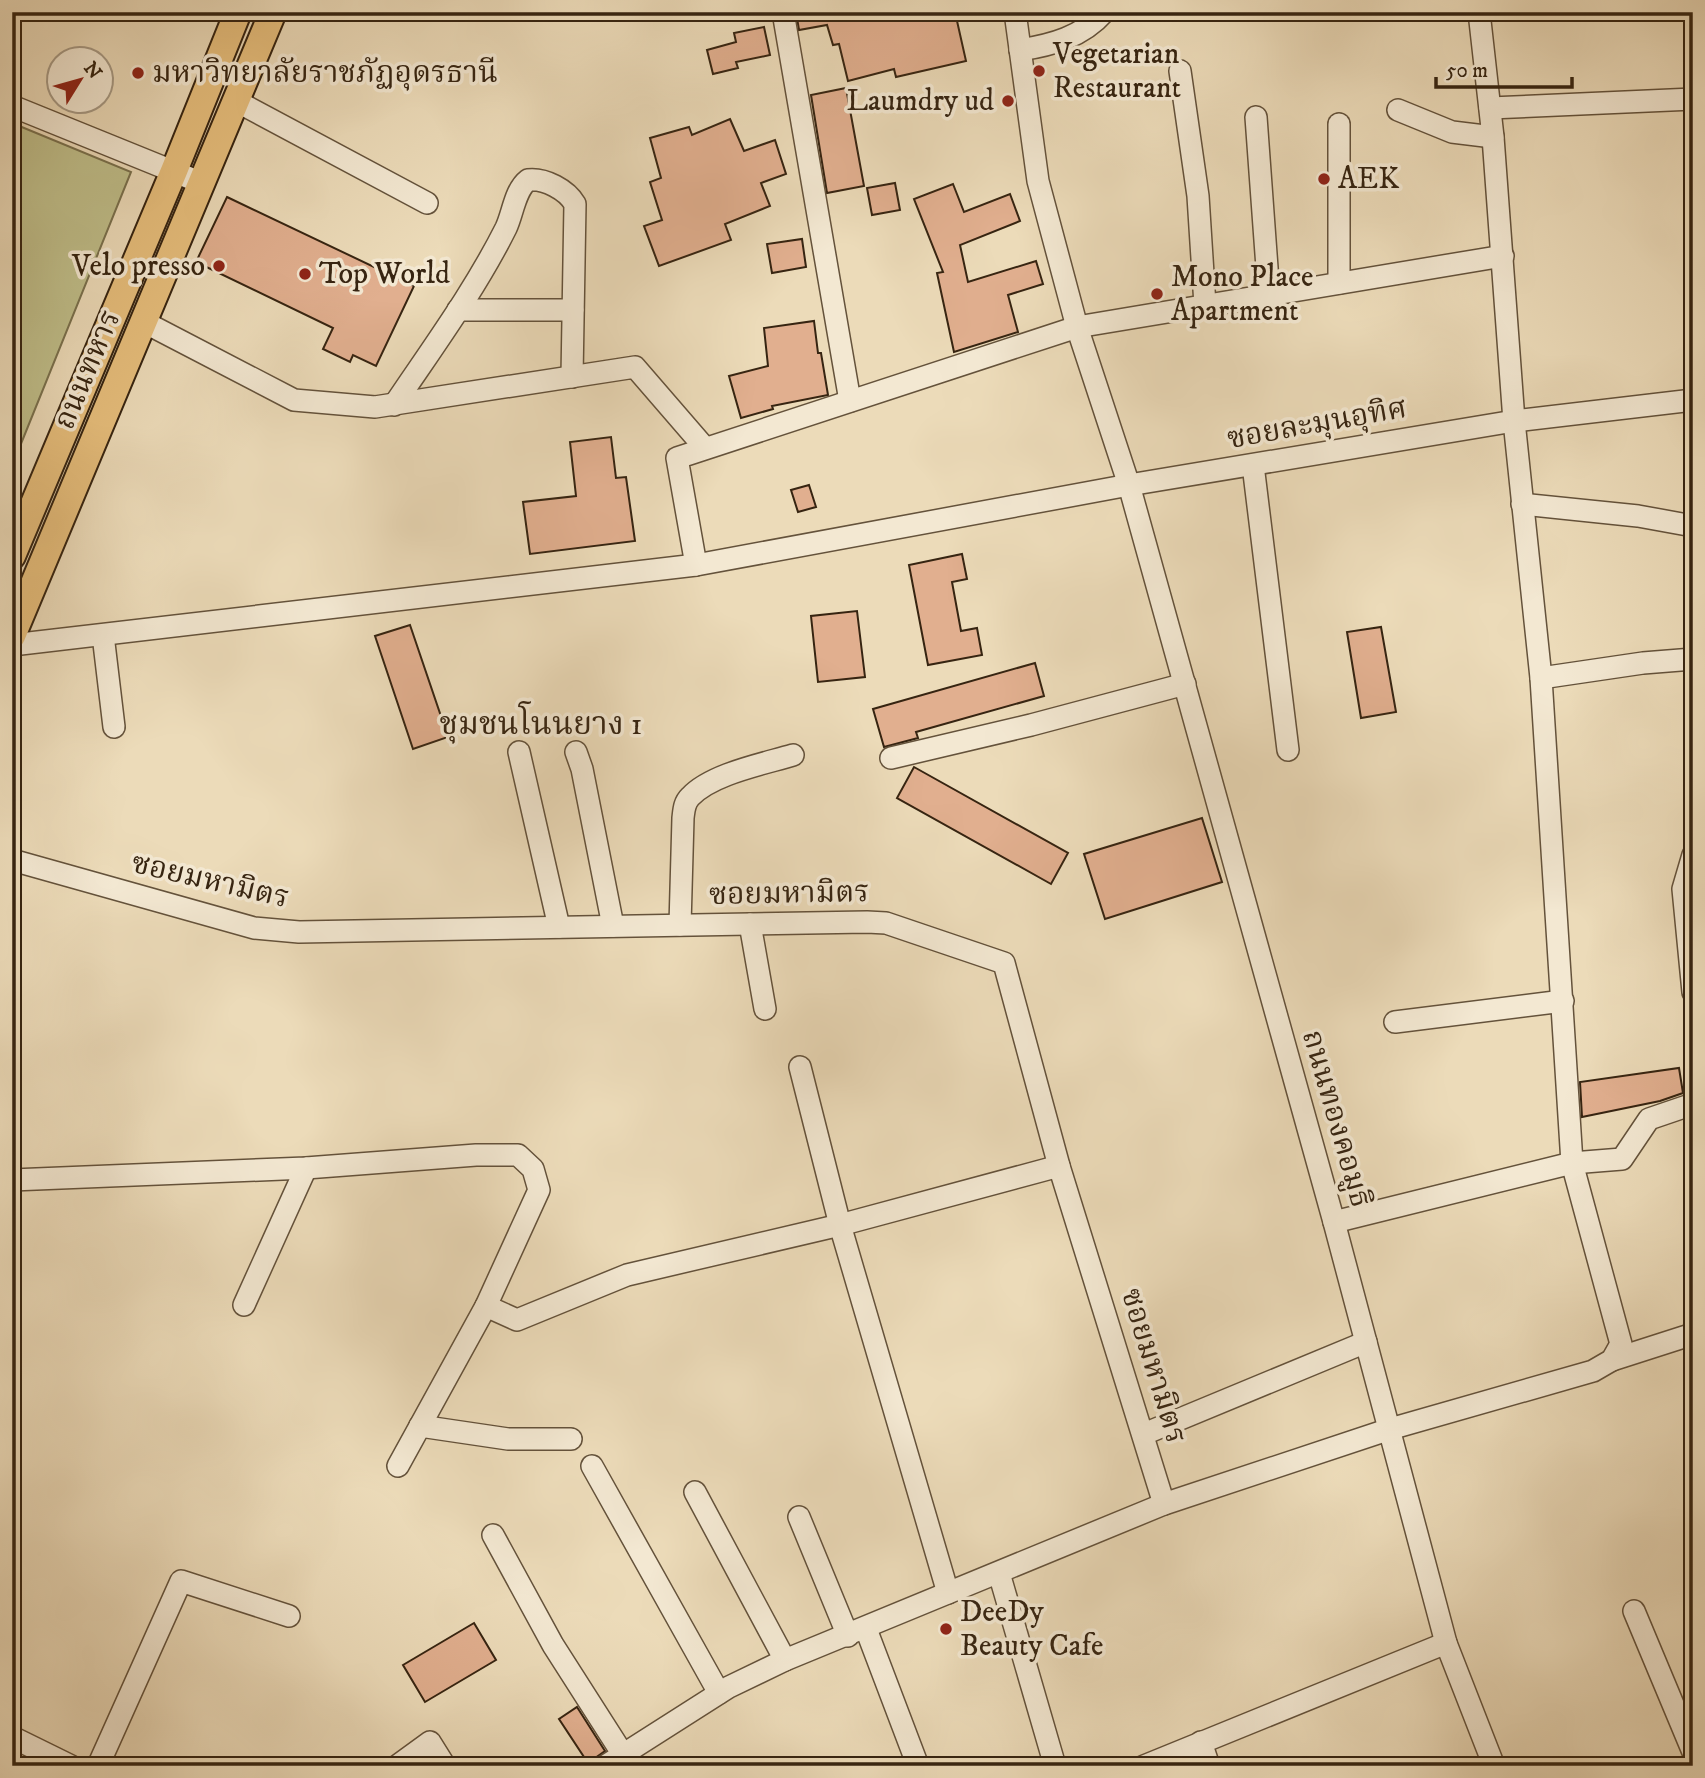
<svg xmlns="http://www.w3.org/2000/svg" width="1705" height="1778" font-family="'IM FELL DW Pica','Noto Serif Thai',serif">
	<style>
		.green { fill: #bfbe8a; stroke: #7a714e; stroke-width: 2 }
		.building { fill: #e1af8f; stroke: #362411; stroke-width: 2 }
		.lines { fill: none; stroke-linecap: round; stroke-linejoin: round }
		.minor-casing { stroke: #64523b; stroke-width: 24 }
		.major-casing { stroke: #362411; stroke-width: 30 }
		.minor { stroke: #f3e8d2; stroke-width: 21 }
		.major { stroke: #e6be7c; stroke-width: 26 }
		.poi-dot { fill: #8f2418; stroke: #f3e8d2; stroke-width: 2.5 }
		.labels { text-anchor: middle; dominant-baseline: central; stroke-width: 7; stroke-linejoin: round; paint-order: stroke }
		.poi-label { font-size: 30px; fill: #362411; stroke: #f3e8d2; text-anchor: start }
		.street-label { font-size: 30px; fill: #362411; stroke: #f3e8d2 }
		.neighbourhood-label { font-size: 32px; fill: #362411; stroke: #f3e8d2 }
	</style>
	<rect width="100%" height="100%" fill="#ecdbb9"/>
	<filter id="stains"><feTurbulence type="fractalNoise" baseFrequency=".00286" numOctaves="4"/><feColorMatrix values="0 0 0 0 .2 0 0 0 0 .09 0 0 0 0 .02 0 0 0 .5 -.17"/></filter>
	<radialGradient id="worn" r=".72"><stop offset=".6" stop-color="#630" stop-opacity="0"/><stop offset="1" stop-color="#630" stop-opacity=".3"/></radialGradient>
	<path class="green" d="M12 123 131 172 12 466Z"/>
	<g class="building">
		<path d="M796 12H955L966 61 896 77 894 69 848 81 839 44 833 45 827 25 799 30Z"/>
		<path d="M764 27 770 55 736 62 738 68 713 74 707 50 736 42 734 33Z"/>
		<path d="M846 88 864 186 827 193 811 95Z"/>
		<path d="M730 119 744 151 775 140 786 174 761 183 770 206 725 224 731 240 659 266 644 226 662 220 650 182 661 178 650 138 689 127 692 135Z"/>
		<path d="M895 183 900 210 872 215 867 188Z"/>
		<path d="M953 184 964 212 1010 194 1020 221 960 245 968 282 1036 261 1043 284 1008 295 1018 332 954 352 937 273 943 272 914 199Z"/>
		<path d="M227 197 414 286 376 366 353 355 350 362 323 349 333 328 196 262Z"/>
		<path d="M802 239 806 267 772 273 767 244Z"/>
		<path d="M814 321 818 353H821L828 395 772 406 773 409 741 418 729 376 768 366 764 328Z"/>
		<path d="M611 437 616 478 626 477 635 541 530 554 523 502 576 496 570 442Z"/>
		<path d="M809 485 816 507 798 512 791 490Z"/>
		<path d="M962 554 967 579 952 582 961 631 977 628 982 655 928 665 909 565Z"/>
		<path d="M857 611 865 677 818 682 811 616Z"/>
		<path d="M410 625 448 737 413 749 375 636Z"/>
		<path d="M1381 627 1396 712 1361 718 1347 632Z"/>
		<path d="M1035 663 1044 696 916 732 918 738 884 747 873 709Z"/>
		<path d="M914 767 1068 853 1051 884 897 798Z"/>
		<path d="M1202 818 1222 882 1105 919 1084 854Z"/>
		<path d="M1679 1068 1683 1093 1660 1101 1582 1117 1580 1082Z"/>
		<path d="M474 1623 496 1660 425 1702 403 1665Z"/>
		<path d="M577 1707 605 1751 588 1763 559 1719Z"/>
	</g>
	<g class="lines">
		<defs>
			<g id="minor">
				<path d="M783 12 850 401"/>
				<path d="M1015 12 1038 181 1077 327 1129 485 1334 1222 1446 1643 1494 1766"/>
				<path d="M1020 50C1052 45 1082 37 1104 12"/>
				<path d="M1180 71 1198 196 1205 305"/>
				<path d="M236 101 427 203"/>
				<path d="M12 106 202 183"/>
				<path d="M1490 108 1693 99"/>
				<path d="M1398 110 1452 132 1493 137"/>
				<path d="M1256 117 1269 295"/>
				<path d="M1339 283V124"/>
				<path d="M458 310H573"/>
				<path d="M144 322 294 400 375 407 635 367 705 448"/>
				<path d="M394 405C433 347 475 290 506 228 513 213 515 190 528 180 545 178 567 190 575 204L572 377"/>
				<path d="M1253 465 1288 750"/>
				<path d="M1522 504 1638 516 1693 526"/>
				<path d="M696 565 677 458 1077 327 1503 256"/>
				<path d="M103 635 114 727"/>
				<path d="M12 645 696 565 1129 485 1514 421 1693 400"/>
				<path d="M1541 678 1643 663 1693 659"/>
				<path d="M519 752 559 927"/>
				<path d="M576 752 582 769 613 926"/>
				<path d="M891 758 1031 725 1185 684"/>
				<path d="M1693 855 1683 889 1693 992"/>
				<path d="M12 860 254 928 299 932 867 922 886 923 1004 963 1059 1166 1164 1504"/>
				<path d="M750 924 765 1009"/>
				<path d="M680 925 683 818C684 810 684 803 690 797 711 774 763 764 793 755"/>
				<path d="M1395 1022 1563 1001"/>
				<path d="M800 1067 840 1225 948 1593"/>
				<path d="M12 1180 306 1168 476 1155H518L533 1169 539 1190 486 1306 517 1320 627 1275 840 1225 1059 1166"/>
				<path d="M1334 1222 1572 1163 1622 1159 1649 1119 1693 1104"/>
				<path d="M244 1305 306 1168"/>
				<path d="M1612 1360 1693 1334"/>
				<path d="M420 1426 508 1439H571"/>
				<path d="M1144 1434 1366 1342"/>
				<path d="M398 1466 486 1306"/>
				<path d="M592 1466 719 1693"/>
				<path d="M695 1492 785 1660"/>
				<path d="M799 1517 848 1636"/>
				<path d="M493 1535 553 1645 622 1753 634 1766"/>
				<path d="M999 1573 1055 1766"/>
				<path d="M1634 1611 1693 1752"/>
				<path d="M866 1629 918 1766"/>
				<path d="M12 1737 71 1766"/>
				<path d="M1201 1742 1209 1766"/>
				<path d="M98 1766 181 1581 289 1616"/>
				<path d="M397 1766 430 1742 445 1766"/>
				<path d="M605 1766 729 1687 785 1660 1164 1504 1390 1429 1593 1371 1612 1360 1621 1344 1572 1163 1541 678 1514 421 1493 137 1479 12"/>
				<path d="M1144 1766 1446 1643"/>
			</g>
			<g id="major">
				<path d="M12 556 174 171 238 12"/>
				<path d="M12 636 273 12"/>
			</g>
		</defs>
		<use href="#minor" class="minor-casing"/>
		<use href="#major" class="major-casing"/>
		<use href="#minor" class="minor"/>
		<use href="#major" class="major"/>
	</g>
	<g class="poi-dot">
		<circle cx="1039" cy="71" r="7"/>
		<circle cx="138" cy="73" r="7"/>
		<circle cx="1008" cy="101" r="7"/>
		<circle cx="1324" cy="179" r="7"/>
		<circle cx="219" cy="266" r="7"/>
		<circle cx="305" cy="274" r="7"/>
		<circle cx="1157" cy="294" r="7"/>
		<circle cx="946" cy="1629" r="7"/>
	</g>
	<g class="labels">
		<g class="poi-label">
			<text x="1053" y="54">Vegetarian<tspan x="1053" dy="34">Restaurant</tspan></text>
			<text x="152" y="73">มหาวิทยาลัยราชภัฏอุดรธานี</text>
			<text x="994" y="101" text-anchor="end">Laumdry ud</text>
			<text x="1338" y="179">AEK</text>
			<text x="205" y="266" text-anchor="end">Velo presso</text>
			<text x="319" y="274">Top World</text>
			<text x="1171" y="277">Mono Place<tspan x="1171" dy="34">Apartment</tspan></text>
			<text x="960" y="1612">DeeDy<tspan x="960" dy="34">Beauty Cafe</tspan></text>
		</g>
		<g class="street-label">
			<text transform="translate(88 370) rotate(-67)">ถนนทหาร</text>
			<text transform="translate(1317 424) rotate(-10)">ซอยละมุนอุทิศ</text>
			<text transform="translate(210 881) rotate(13)">ซอยมหามิตร</text>
			<text transform="translate(789 894) rotate(-1)">ซอยมหามิตร</text>
			<text transform="translate(1336 1119) rotate(74)">ถนนทองคอมูธิ</text>
			<text transform="translate(1153 1366) rotate(73)">ซอยมหามิตร</text>
		</g>
		<g class="neighbourhood-label">
			<text x="541" y="725">ชุมชนโนนยาง 1</text>
		</g>
	</g>
	<rect width="1705" height="1778" fill="none" stroke="#ecdbb9" stroke-width="42"/>
	<rect x="14" y="14" width="1677" height="1750" fill="none" stroke="#362411" stroke-width="3.5"/>
	<rect x="21" y="21" width="1663" height="1736" fill="none" stroke="#362411" stroke-width="2"/>
	<g transform="translate(80 80) rotate(53)"><circle r="33" fill="#f3e8d2" stroke="#a79a85" stroke-width="2"/>
	<path d="M0-5L12 26L0 18L-12 26Z" fill="#8f2418"/>
	<text y="-10" font-size="19" font-weight="bold" text-anchor="middle" fill="#362411">N</text>
	</g>
	<path d="M1436 77v10h136v-10" fill="none" stroke="#362411" stroke-width="3.5"/>
	<text x="1446" y="77" font-size="21" fill="#362411" stroke="#f3e8d2" stroke-width="5" paint-order="stroke">50 m</text>
	<rect width="100%" height="100%" filter="url(#stains)"/>
	<rect width="100%" height="100%" fill="url(#worn)"/>
</svg>
